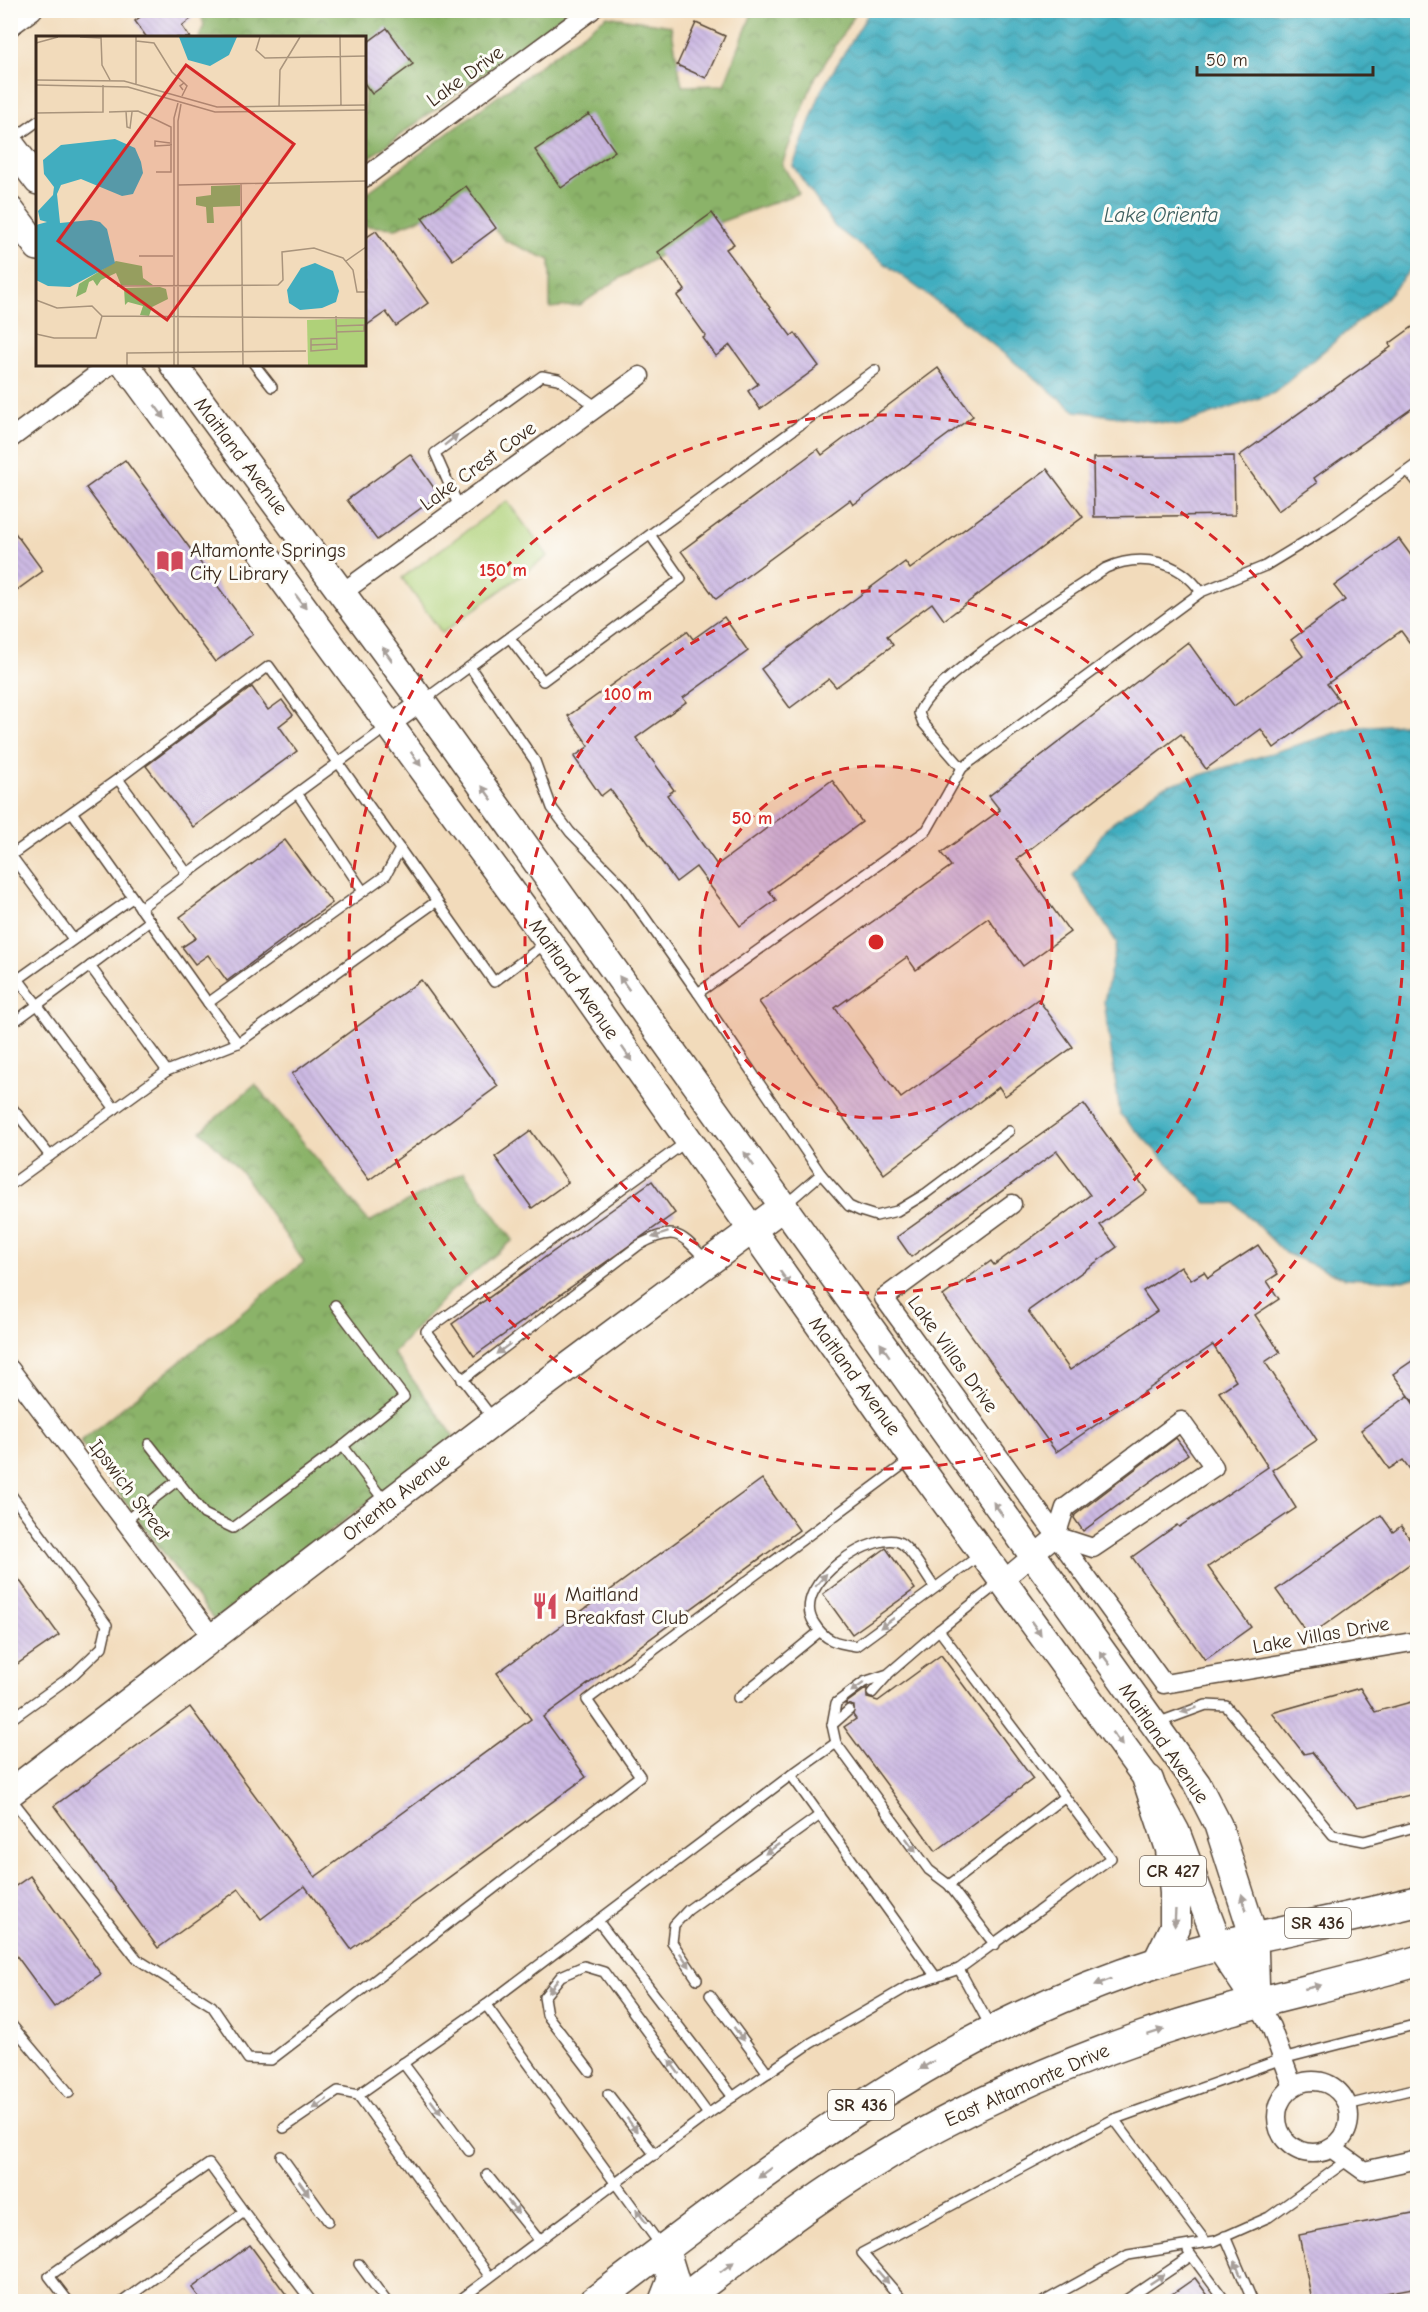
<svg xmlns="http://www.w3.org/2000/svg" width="1428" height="2312" font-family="'Comic Neue',sans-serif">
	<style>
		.green { fill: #afd179; stroke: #757e4c; stroke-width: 1.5 }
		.forest { fill: url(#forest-crowns); stroke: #636e44; stroke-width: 1.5 }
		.water { fill: url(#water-waves); stroke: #3e6c6e; stroke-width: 1.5 }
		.building { fill: url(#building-back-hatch) }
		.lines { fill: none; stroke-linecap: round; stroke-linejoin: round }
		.lane-casing { stroke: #564536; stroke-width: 12 }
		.street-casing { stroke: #564536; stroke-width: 21 }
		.secondary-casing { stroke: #564536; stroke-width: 30 }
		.primary-casing { stroke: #564536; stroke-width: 33 }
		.lane { stroke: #fff; stroke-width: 9 }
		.street { stroke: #fff; stroke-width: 18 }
		.secondary { stroke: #fff; stroke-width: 27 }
		.primary { stroke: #fff; stroke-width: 30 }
		.oneway { fill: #a79f9a }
		.ring { fill: none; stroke: #d62828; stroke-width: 3; stroke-dasharray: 10 8 }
		.labels { text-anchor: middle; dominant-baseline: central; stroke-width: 6; stroke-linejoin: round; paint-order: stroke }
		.shield { fill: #fdfcf7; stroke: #75695f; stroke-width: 1.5 }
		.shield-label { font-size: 18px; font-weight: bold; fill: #3b2a1e }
		.street-label { font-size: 20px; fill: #3b2a1e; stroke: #fdfcf7 }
		.poi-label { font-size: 20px; fill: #3b2a1e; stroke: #fdfcf7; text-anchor: start }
		.water-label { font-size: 21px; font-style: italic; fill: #3d5e5e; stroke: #fdfcf7 }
		.inset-road { fill: none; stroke: #a9947c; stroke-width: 1.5 }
		.view { fill: #d62828; fill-opacity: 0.15; stroke: #d62828; stroke-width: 3 }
		.inset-edge { fill: none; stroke: #3b2a1e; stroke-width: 3 }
		.centre { fill: #d62828; stroke: #fdfcf7; stroke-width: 3 }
		.ring-label { font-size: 18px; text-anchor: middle; font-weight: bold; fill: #d62828; stroke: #fdfcf7; stroke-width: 6; stroke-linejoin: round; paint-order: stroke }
	</style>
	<defs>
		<pattern id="forest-crowns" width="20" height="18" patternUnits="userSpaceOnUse" patternTransform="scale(1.5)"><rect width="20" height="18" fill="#8bb369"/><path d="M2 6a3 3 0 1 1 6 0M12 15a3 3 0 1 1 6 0" fill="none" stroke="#739256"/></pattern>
		<pattern id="water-waves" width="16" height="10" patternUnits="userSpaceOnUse" patternTransform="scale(1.5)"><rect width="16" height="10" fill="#41adbf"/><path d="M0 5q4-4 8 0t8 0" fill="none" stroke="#388d9b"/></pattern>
		<pattern id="building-back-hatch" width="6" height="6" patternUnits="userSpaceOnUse" patternTransform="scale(1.5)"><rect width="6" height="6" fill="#ccb9e3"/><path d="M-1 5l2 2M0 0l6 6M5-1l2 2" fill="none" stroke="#b09fc2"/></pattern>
	</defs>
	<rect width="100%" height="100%" fill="#fdfcf7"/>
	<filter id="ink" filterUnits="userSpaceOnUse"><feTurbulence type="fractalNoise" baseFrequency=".0167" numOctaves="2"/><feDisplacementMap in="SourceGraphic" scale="12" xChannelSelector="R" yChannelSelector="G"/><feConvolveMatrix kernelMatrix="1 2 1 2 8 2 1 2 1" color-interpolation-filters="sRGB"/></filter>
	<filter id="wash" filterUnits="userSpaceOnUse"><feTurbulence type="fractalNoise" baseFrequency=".008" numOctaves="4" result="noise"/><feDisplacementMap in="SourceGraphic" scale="24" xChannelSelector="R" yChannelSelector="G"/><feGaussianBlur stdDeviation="1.35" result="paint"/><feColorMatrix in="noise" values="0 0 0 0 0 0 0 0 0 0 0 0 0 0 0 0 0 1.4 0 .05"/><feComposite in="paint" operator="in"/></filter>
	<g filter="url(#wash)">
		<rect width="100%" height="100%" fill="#f2dbbb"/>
		<path class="green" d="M507 501 548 556 442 633 402 578Z"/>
		<g class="forest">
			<path d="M560 10 567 12 365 161 364 38H199L204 25 200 11Z"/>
			<path d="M753 11H857L813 82 782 164 799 193 715 224 617 280 580 305 550 308V260L506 241 488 223 466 211 422 218 396 228 365 226 364 195 607 16 671 26 682 86 724 85Z"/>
			<path d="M255 1084 369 1222 464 1172 513 1240 448 1294 393 1353 454 1436 214 1620 80 1442 304 1262 243 1174 201 1131Z"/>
		</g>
		<g class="water">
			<path d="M870 11H1417V262L1385 299 1274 393 1180 425 1075 411 966 323 835 227 793 166 822 89Z"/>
			<path d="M1417 723V1277L1403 1281 1345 1278 1285 1253 1235 1203H1206L1120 1114 1104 1001 1117 943 1073 875 1107 827 1162 787 1355 727Z"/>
		</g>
		<g id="blocks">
			<g class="building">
				<path d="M149 10H202L182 26 190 38H147L135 21Z"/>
				<path d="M696 23 725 36 706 78 677 65Z"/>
				<path d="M387 28 413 64 372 94 364 83V45Z"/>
				<path d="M589 114 615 151 561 188 535 150Z"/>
				<path d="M466 186 496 228 453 260 422 218Z"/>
				<path d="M712 213 734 244 726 249 791 336 795 333 819 366 760 409 748 391 758 384 730 345 716 356 703 338 706 336 677 296 685 290 658 252Z"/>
				<path d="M376 231 428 303 396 326 386 312 364 327V239Z"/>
				<path d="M1418 323V404L1314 478 1317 483 1278 511 1239 456 1391 347 1389 344Z"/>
				<path d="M938 368 973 416 853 505 850 500 716 599 681 551 818 449 822 455Z"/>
				<path d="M410 454 439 495 377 540 347 500Z"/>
				<path d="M1234 456 1235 515 1094 517 1093 458Z"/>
				<path d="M125 460 253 634 215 662 86 488Z"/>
				<path d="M1047 469 1083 517 944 620 932 603 887 636 893 645 836 687 829 679 790 708 761 669 905 562 910 569Z"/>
				<path d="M10 526 43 571 10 595Z"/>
				<path d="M1399 539 1418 565V654L1401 631 1327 684 1339 700 1274 748 1261 729 1206 769 1181 734 1017 859 1070 932 1023 966 988 918 916 970 907 957 835 1008 901 1098 1038 999 1073 1047 1005 1096 999 1087 884 1174 759 1002 951 866 941 853 1000 810 989 796 1188 642 1234 706 1303 656 1291 640 1345 600 1334 586Z"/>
				<path d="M724 617 748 651 683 698 686 702 636 738 674 790 667 795 717 865 832 780 862 822 769 891 776 900 740 926 696 867 676 882 610 789 601 796 574 757 589 746 568 716 687 631 693 639Z"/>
				<path d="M252 687 268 710 282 700 293 715 279 726 297 751 193 827 146 766Z"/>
				<path d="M285 840 332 903 227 981 208 955 195 964 182 947 196 938 180 917Z"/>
				<path d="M421 980 498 1086 369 1180 292 1074Z"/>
				<path d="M1084 1104 1147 1191 1100 1225 1117 1247 1028 1311 1070 1370 1157 1311 1143 1291 1181 1266 1191 1280 1204 1272 1208 1278 1258 1245 1278 1274 1267 1281 1279 1299 1255 1315 1280 1352 1265 1362 1317 1440 1272 1470 1296 1508 1208 1567 1251 1627 1205 1660 1132 1557 1177 1525 1179 1527 1268 1467 1219 1392 1236 1381 1213 1345 1056 1452 943 1296 991 1261 994 1265 1090 1195 1057 1151 911 1257 897 1237Z"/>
				<path d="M531 1131 568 1182 532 1208 495 1157Z"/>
				<path d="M652 1181 675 1213 474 1356 452 1324Z"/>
				<path d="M1418 1357V1408L1393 1374Z"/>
				<path d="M1408 1396 1418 1410V1480L1403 1460 1389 1469 1361 1430Z"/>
				<path d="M1176 1438 1188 1454 1083 1531 1074 1518 1075 1515Z"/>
				<path d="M762 1479 799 1530 543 1717 586 1777 351 1949 305 1886 261 1919 239 1889 158 1948 54 1806 190 1707 315 1877 531 1719 497 1673Z"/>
				<path d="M1381 1515 1393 1532 1401 1526 1418 1550V1558L1309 1636 1276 1590Z"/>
				<path d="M886 1548 915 1589 852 1634 823 1594Z"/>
				<path d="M10 1567 59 1635 10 1669Z"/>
				<path d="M941 1655 1033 1779 936 1851 844 1727 856 1719 853 1715 854 1706 845 1704 867 1688V1698L878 1701Z"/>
				<path d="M1360 1688 1375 1712 1418 1700V1793L1357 1808 1312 1752 1304 1754 1272 1713Z"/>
				<path d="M30 1876 101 1974 54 2007 10 1947V1890Z"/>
				<path d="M1418 2212V2287L1344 2301H1312L1299 2235Z"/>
				<path d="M250 2245 291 2301H202L192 2288Z"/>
				<path d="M1195 2278 1212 2301H1162Z"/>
			</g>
		</g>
	</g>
	<g filter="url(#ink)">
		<use href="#blocks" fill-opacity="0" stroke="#564536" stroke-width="1.5"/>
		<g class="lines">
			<defs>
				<g id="lane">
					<path d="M10 141 38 121"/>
					<path d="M254 364 272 387"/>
					<path d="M1408 471 1418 483"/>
					<path d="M459 507 435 453 542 376 558 379 597 407"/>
					<path d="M510 638 543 681 681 579 651 536"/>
					<path d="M470 667 535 761 552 808 570 832 622 885 698 993"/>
					<path d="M424 700 875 370"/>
					<path d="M962 768 923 723 919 713C930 678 1069 593 1106 568 1140 553 1179 560 1201 592"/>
					<path d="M297 793 363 891"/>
					<path d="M72 812 208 1003 386 875 400 849 269 666 118 779 187 873"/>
					<path d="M400 849 494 982 546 943"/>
					<path d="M10 854 73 939"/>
					<path d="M10 856 118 779"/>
					<path d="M140 908 387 727"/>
					<path d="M150 921 90 966 167 1071"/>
					<path d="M10 968 115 1109"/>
					<path d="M10 985 132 898"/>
					<path d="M208 1003 238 1043 437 901"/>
					<path d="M10 1025 90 966"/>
					<path d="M10 1105 50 1156"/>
					<path d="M1009 1131 925 1194 897 1211 876 1216 860 1211 849 1206 821 1174 698 993 927 830 962 768 1201 592 1265 566 1334 524 1418 463"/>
					<path d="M10 1185 167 1071 238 1043"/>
					<path d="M785 1205 821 1174"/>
					<path d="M335 1305 404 1397 343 1446 385 1502"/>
					<path d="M462 1380 639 1245C676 1225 680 1233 707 1261"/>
					<path d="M494 1420 426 1331 686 1142"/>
					<path d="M149 1444 204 1514 233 1528 343 1446"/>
					<path d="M10 1493 107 1625 102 1647 74 1674 10 1720"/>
					<path d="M125 1521 178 1480"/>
					<path d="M935 1588C925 1575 915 1554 902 1544 880 1526 788 1583 814 1623 825 1641 836 1643 856 1646L980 1555"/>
					<path d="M939 1630 888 1674 864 1682 836 1703 832 1725 836 1743 929 1870 949 1885"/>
					<path d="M872 1693 887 1676"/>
					<path d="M738 1698 819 1632"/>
					<path d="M1157 1723 1206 1705 1226 1706 1333 1835 1364 1841 1418 1826"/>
					<path d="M832 1725 849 1710"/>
					<path d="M791 1775 836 1743"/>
					<path d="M10 1797 137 1959 212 2006 248 2059 271 2060 640 1776 587 1700 911 1459"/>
					<path d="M598 1921 733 2097"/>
					<path d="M995 1945 949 1885 1064 1797"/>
					<path d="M697 1979 672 1942 674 1925 688 1910 820 1815"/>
					<path d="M710 1995 768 2073"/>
					<path d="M486 2005 661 2246"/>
					<path d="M10 2023 69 2093"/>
					<path d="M990 2026 959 1969 1111 1858 939 1630 1000 1582"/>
					<path d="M403 2063 469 2151"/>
					<path d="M590 2071 547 2015 544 1997 561 1976 584 1966 604 1972 708 2114"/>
					<path d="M608 2094 655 2155"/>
					<path d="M358 2095 486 2005 791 1775 936 1977"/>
					<path d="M1347 2105 1418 2088"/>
					<path d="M1114 2119 1206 2242"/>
					<path d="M284 2128 338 2091 358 2095 490 2277"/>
					<path d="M281 2156 328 2221"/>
					<path d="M487 2175 539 2240"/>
					<path d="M1225 2236 1253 2302"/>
					<path d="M1188 2251 1226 2302"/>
					<path d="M359 2264 387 2302"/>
					<path d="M69 2302 49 2276 209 2164 244 2212"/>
					<path d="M122 2302 244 2212 312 2302"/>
					<path d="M457 2302 708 2114 811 2043 907 1987 959 1969"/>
					<path d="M904 2302 862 2253 1112 2120 1282 2059 1418 2024"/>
					<path d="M1043 2302 1128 2255 1215 2241 1269 2217 1348 2160"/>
					<path d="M1123 2302 1191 2256"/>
				</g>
				<g id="street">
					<path d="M10 27 33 10"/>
					<path d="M364 178 592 10"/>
					<path d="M10 439 111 364"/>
					<path d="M343 592 640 376"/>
					<path d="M391 724 422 702"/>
					<path d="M1012 1204 884 1298 1164 1684 1418 1641"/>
					<path d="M10 1369 213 1638"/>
					<path d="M1002 1581 1056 1536 1065 1508 1181 1421 1214 1467 1093 1548 1056 1536"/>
					<path d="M1256 2001 1271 2027 1293 2087"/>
					<circle cx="1313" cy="2117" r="36"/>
					<path d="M1332 2148 1364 2171 1418 2159"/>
				</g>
				<g id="secondary">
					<path d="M10 144 38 181"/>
					<path d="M10 210 38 247"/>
					<path d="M125 364 556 952 913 1458 1148 1780 1176 1832 1219 1946 1256 2001"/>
					<path d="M173 364 422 702 1197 1784 1218 1825 1254 1937 1256 2001"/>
					<path d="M10 1793 495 1421 784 1206"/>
				</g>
				<g id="primary">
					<path d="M1148 1780 1171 1849 1175 1893V1927L1158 1962"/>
					<path d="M664 2250 673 2279 664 2302"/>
					<path d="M594 2302C774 2167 939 2030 1159 1962 1244 1936 1332 1923 1418 1901"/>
					<path d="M680 2302C739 2257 798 2210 860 2171 948 2115 1044 2071 1142 2037 1232 2005 1326 1988 1418 1961"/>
				</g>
			</defs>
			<use href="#lane" class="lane-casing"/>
			<use href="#street" class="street-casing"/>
			<use href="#secondary" class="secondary-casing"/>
			<use href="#primary" class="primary-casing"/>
			<use href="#lane" class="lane"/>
			<use href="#street" class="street"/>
			<use href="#secondary" class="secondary"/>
			<use href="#primary" class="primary"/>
		</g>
		<defs><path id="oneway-solid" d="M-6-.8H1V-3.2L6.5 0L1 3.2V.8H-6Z" transform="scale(1.5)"/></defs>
		<g class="oneway">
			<use href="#oneway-solid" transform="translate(160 412) rotate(53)"/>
			<use href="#oneway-solid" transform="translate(451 440) rotate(-39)"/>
			<use href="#oneway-solid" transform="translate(301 602) rotate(53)"/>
			<use href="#oneway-solid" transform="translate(387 654) rotate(-126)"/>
			<use href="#oneway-solid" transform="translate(416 759) rotate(54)"/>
			<use href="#oneway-solid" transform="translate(487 793) rotate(-126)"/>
			<use href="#oneway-solid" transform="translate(624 983) rotate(-126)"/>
			<use href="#oneway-solid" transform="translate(627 1054) rotate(55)"/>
			<use href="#oneway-solid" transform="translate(749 1159) rotate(-125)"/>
			<use href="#oneway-solid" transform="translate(660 1235) rotate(162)"/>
			<use href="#oneway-solid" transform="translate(785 1278) rotate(54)"/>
			<use href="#oneway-solid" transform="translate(503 1349) rotate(143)"/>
			<use href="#oneway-solid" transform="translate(885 1350) rotate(-125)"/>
			<use href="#oneway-solid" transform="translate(998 1509) rotate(-125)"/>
			<use href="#oneway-solid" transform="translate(821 1580) rotate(-49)"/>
			<use href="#oneway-solid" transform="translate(887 1623) rotate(144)"/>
			<use href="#oneway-solid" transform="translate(1036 1628) rotate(54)"/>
			<use href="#oneway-solid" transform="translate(1105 1658) rotate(-126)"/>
			<use href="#oneway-solid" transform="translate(858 1687) rotate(145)"/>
			<use href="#oneway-solid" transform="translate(1189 1710) rotate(163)"/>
			<use href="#oneway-solid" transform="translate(1117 1739) rotate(53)"/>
			<use href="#oneway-solid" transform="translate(911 1845) rotate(54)"/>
			<use href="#oneway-solid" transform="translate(772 1849) rotate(144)"/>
			<use href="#oneway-solid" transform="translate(1244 1902) rotate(-106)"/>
			<use href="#oneway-solid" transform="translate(1175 1918) rotate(93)"/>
			<use href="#oneway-solid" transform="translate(685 1960) rotate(55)"/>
			<use href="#oneway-solid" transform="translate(1103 1982) rotate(159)"/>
			<use href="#oneway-solid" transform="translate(553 1986) rotate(128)"/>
			<use href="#oneway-solid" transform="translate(1313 1987) rotate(-13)"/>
			<use href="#oneway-solid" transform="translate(1156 2032) rotate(-18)"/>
			<use href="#oneway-solid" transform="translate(739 2034) rotate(53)"/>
			<use href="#oneway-solid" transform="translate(927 2065) rotate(150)"/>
			<use href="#oneway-solid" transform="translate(674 2067) rotate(-126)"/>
			<use href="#oneway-solid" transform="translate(320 2104) rotate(146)"/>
			<use href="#oneway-solid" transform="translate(436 2107) rotate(53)"/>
			<use href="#oneway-solid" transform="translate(632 2125) rotate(53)"/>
			<use href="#oneway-solid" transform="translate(765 2173) rotate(143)"/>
			<use href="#oneway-solid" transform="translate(304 2188) rotate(54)"/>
			<use href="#oneway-solid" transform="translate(513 2207) rotate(51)"/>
			<use href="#oneway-solid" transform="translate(641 2216) rotate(-127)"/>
			<use href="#oneway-solid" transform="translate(727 2267) rotate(-37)"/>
			<use href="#oneway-solid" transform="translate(1238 2269) rotate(-112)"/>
			<use href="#oneway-solid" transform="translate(883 2277) rotate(49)"/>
			<use href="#oneway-solid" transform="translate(1157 2279) rotate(-34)"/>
		</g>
	</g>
	<circle cx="876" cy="942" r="176" fill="#d62828" fill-opacity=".12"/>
	<g class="ring">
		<circle cx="876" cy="942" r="176"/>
		<circle cx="876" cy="942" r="351"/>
		<circle cx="876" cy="942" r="527"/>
	</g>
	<defs>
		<symbol id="library-bare" viewBox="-9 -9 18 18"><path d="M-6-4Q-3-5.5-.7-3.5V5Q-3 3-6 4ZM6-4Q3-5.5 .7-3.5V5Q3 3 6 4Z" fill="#d1495b" stroke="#fdfcf7" stroke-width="2.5" paint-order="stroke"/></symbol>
		<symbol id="restaurant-bare" viewBox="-9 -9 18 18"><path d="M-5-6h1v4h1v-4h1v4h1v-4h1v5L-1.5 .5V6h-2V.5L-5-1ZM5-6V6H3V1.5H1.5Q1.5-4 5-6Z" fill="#d1495b" stroke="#fdfcf7" stroke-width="2.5" paint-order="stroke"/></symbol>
	</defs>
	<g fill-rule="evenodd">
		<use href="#library-bare" x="151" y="542" width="38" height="38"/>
		<use href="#restaurant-bare" x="526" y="1587" width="38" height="38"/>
	</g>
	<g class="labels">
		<g class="shield">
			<rect x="1140" y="1856" width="66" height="30" rx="4.5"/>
			<rect x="1285" y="1908" width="66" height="30" rx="4.5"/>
			<rect x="828" y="2090" width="66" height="30" rx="4.5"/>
		</g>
		<g class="shield-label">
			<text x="1173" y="1871">CR 427</text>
			<text x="1318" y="1923">SR 436</text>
			<text x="861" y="2105">SR 436</text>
		</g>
		<g class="street-label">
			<text transform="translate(465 76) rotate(-36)">Lake Drive</text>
			<text transform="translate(241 456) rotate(53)">Maitland Avenue</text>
			<text transform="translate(478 466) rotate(-36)">Lake Crest Cove</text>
			<text transform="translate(574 979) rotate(55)">Maitland Avenue</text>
			<text transform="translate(953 1354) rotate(54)">Lake Villas Drive</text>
			<text transform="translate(855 1376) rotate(54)">Maitland Avenue</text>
			<text transform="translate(130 1490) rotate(53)">Ipswich Street</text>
			<text transform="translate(396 1497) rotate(-38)">Orienta Avenue</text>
			<text transform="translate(1321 1635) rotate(-10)">Lake Villas Drive</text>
			<text transform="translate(1164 1743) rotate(55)">Maitland Avenue</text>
			<text transform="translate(1027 2085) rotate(-24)">East Altamonte Drive</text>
		</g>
		<g class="poi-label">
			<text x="190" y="550">Altamonte Springs<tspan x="190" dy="23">City Library</tspan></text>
			<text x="565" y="1594">Maitland<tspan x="565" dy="23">Breakfast Club</tspan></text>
		</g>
		<g class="water-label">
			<text x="1161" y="215">Lake Orienta</text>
		</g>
	</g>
	<g transform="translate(36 36)">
		<rect width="330" height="330" fill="#f2dbbb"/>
		<path d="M330 282V329H272L271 284Z" fill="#afd179"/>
		<path d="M204 149V170L177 171 178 187H171L170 171 160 169V161L175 159V150ZM80 225 106 230 107 242 117 249H85L80 237 65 244 61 250 57 244 53 246 50 256 40 261 43 248ZM124 251 130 253 132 263 116 271 113 280 104 279 107 270 92 266 89 269 88 252Z" fill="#8bb369"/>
		<path d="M143 1H201L193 19 174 30 152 24ZM79 103 99 112 105 126 107 137 97 158 86 160 45 143 25 149 21 158 24 187 55 184 64 186 71 193 79 227 34 251 12 250 0 244V189L11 186 4 184 2 175 17 159 18 151 8 138 7 124 25 109ZM279 227 297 235 303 255 300 266 286 272 264 274 253 267 251 254 265 232Z" fill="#41adbf"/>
		<path class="inset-road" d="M44 1 65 2M65 1 66 29 74 44M224 1 220 14 229 22 330 20M304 1 305 70M100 5 118 7 136 36 148 47M0 7 22 1M0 44 88 45 181 71 330 69M100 48V1M0 49 92 51 179 76 330 74M146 60 151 50 148 47 144 50 147 54M243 71 244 34 264 1M90 75 91 91 94 92 96 76M73 76 102 75 135 91V136H120M0 77 67 76V49M134 107 119 105V110L136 109M205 147 207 329M142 149 330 145M103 220H137M310 225 330 211M81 250 242 249 247 244 246 216 278 212 307 222 317 234 321 256H330M0 264 21 272 56 270 66 280M66 280 330 282M300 280 301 313 275 315V303L301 302M300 290 328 289V295L300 296M0 298 18 302H60L66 280M275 309 301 308M91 329V317L270 315M138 329V82L142 67M142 329V85L145 68"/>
		<path class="view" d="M150 29 258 108 131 284 22 205Z"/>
		<rect width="330" height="330" class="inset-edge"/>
	</g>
	<circle cx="876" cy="942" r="9" class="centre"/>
	<g class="ring-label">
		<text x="503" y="576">150 m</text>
		<text x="628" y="700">100 m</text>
		<text x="752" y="824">50 m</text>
	</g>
	<rect width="1428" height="2312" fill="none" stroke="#fdfcf7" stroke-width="36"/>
	<path d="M1197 66v9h176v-9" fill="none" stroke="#3b2a1e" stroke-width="3"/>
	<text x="1206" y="66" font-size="18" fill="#3b2a1e" stroke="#fdfcf7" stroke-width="4.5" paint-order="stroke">50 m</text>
</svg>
